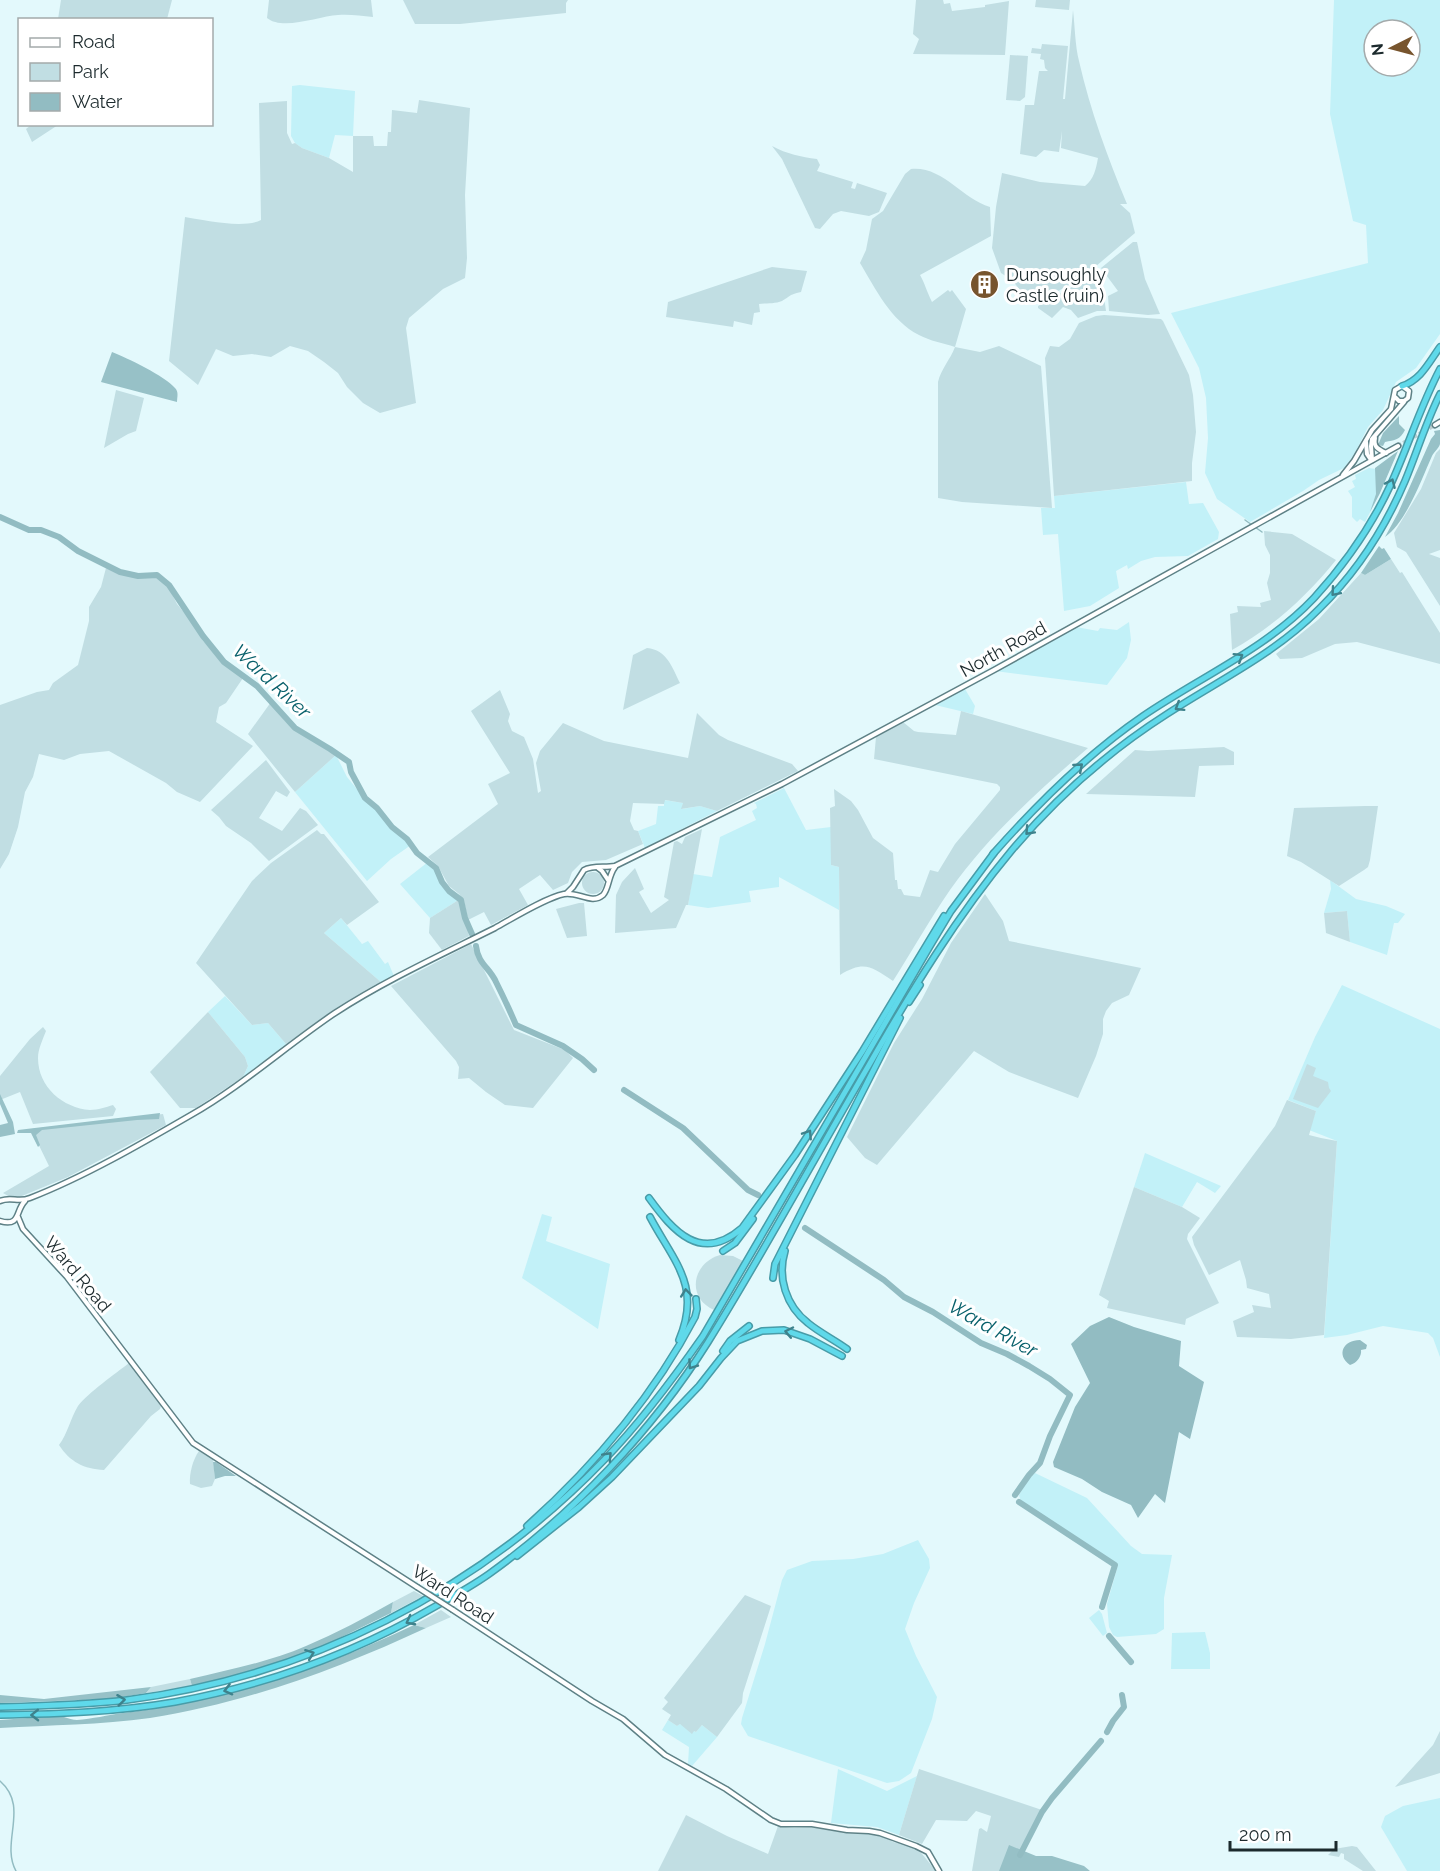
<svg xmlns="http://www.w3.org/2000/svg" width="1440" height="1871" font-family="Raleway,sans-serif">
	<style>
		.built { fill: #c2f1f8; fill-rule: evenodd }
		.green { fill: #c1dee3 }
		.forest { fill: #97c1c7 }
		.water { fill: #92bcc2 }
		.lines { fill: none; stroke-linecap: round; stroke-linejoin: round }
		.stream { stroke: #92bcc2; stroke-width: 1.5 }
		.river { stroke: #92bcc2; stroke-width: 6 }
		.secondary-tunnel { stroke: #bbd0d3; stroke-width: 4; stroke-dasharray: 4 2; stroke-linecap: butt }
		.secondary-casing { stroke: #5e8186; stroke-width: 7 }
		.highway-casing { stroke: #489ca8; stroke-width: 8 }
		.secondary { stroke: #fff; stroke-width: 4 }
		.highway { stroke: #5fd9ea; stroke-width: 5 }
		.secondary-bridge-casing { stroke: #5e8186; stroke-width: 7; stroke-linecap: butt }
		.secondary-bridge { stroke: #fff; stroke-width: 4 }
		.oneway { stroke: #3e828c }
		.labels { text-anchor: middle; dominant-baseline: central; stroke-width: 6; stroke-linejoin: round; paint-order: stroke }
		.poi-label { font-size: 18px; fill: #1c2a2d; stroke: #fff; text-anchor: start }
		.street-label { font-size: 18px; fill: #1c2a2d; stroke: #fff }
		.water-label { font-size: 20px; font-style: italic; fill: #08606b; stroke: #fff }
	</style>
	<rect width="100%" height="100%" fill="#e3f9fc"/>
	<g class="built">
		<path d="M1334 0H1440V334L1416 368 1396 382 1383 410 1368 427 1355 453 1344 468 1319 480 1303 491 1250 522 1217 499 1205 473 1208 438 1206 398 1199 368 1171 313 1368 263 1366 225 1353 221 1330 114ZM1374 30H1410V66H1374Z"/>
		<path d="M300 85 355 91 353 136 335 135 329 158 302 148 295 143 291 136 292 86Z"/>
		<path d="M1369 468 1376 469 1380 493 1365 522 1360 519 1357 522 1352 517V497L1348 491 1355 487 1352 481 1356 479 1355 475Z"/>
		<path d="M1186 482 1189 504 1203 503 1219 532 1218 539 1188 556 1155 557 1141 561 1128 569 1127 565 1116 571 1119 588 1090 606 1064 611 1058 534 1043 535 1041 508H1055L1054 496Z"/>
		<path d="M1129 622 1131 640 1127 658 1107 685 995 671 1076 627 1098 631 1100 628 1117 630Z"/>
		<path d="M965 689 975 706 973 714 935 705Z"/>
		<path d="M336 755 347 777 365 799 411 845 391 859 367 881 295 792Z"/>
		<path d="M784 788 806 830 831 827V865L839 867V910L779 877V887L749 891 751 902 708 908 688 905 693 874 712 877 720 837 756 820 752 811 757 808 756 804 754 803Z"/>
		<path d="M664 800 683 803 682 809 700 806 717 811 645 848 638 831 656 824 658 806H664Z"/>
		<path d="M428 862 438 873 450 893 460 899 430 918 400 884Z"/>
		<path d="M1330 880 1356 899 1386 906 1405 914 1398 923H1394L1387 955 1350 942 1347 911 1324 913 1331 889Z"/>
		<path d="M341 918 362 944 368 941 385 964 388 962 394 976 382 983 324 933Z"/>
		<path d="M1342 985 1440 1029V1357L1433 1338 1428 1333 1383 1326 1347 1335 1324 1338 1337 1141 1309 1130 1316 1111 1288 1100 1315 1037Z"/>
		<path d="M225 996 252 1025 268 1023 286 1044 243 1077 248 1066 245 1057 208 1012Z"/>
		<path d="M1145 1153 1221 1186 1215 1193 1197 1182 1182 1207 1134 1187Z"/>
		<path d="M542 1214 552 1217 546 1241 610 1264 598 1329 522 1278Z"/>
		<path d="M1035 1473 1087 1498 1131 1546 1142 1554 1172 1555 1164 1598V1629L1156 1634 1117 1637 1113 1635 1109 1627 1107 1604 1118 1565 1021 1502 1019 1495 1029 1478Z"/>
		<path d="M918 1540 929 1559 930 1568 914 1603 905 1629 916 1656 937 1697 932 1719 911 1773 899 1781 887 1783 748 1736 741 1724 742 1718 765 1644 782 1580 787 1570 812 1561 853 1559 883 1554Z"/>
		<path d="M1099 1610 1102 1614 1107 1633 1103 1636 1089 1618Z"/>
		<path d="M1205 1632 1210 1653V1669H1171L1172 1633Z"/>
		<path d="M668 1720 677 1726 680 1724 696 1732 702 1725 717 1737 692 1766 688 1764 689 1747 662 1730Z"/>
		<path d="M838 1769 887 1791 917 1776 899 1835 877 1827 831 1823Z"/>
		<path d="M1440 1798V1871H1407L1381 1827 1385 1816 1403 1806Z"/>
	</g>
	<g class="green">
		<path d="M61 0H172L167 19H58Z"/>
		<path d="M269 0H371L373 17C361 16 350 14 338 15 319 16 283 31 267 18Z"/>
		<path d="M403 0H568L566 3V13L460 24H415Z"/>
		<path d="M916 0H943L944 4 950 3 952 11 985 7V5L1009 1 1005 55 913 54 919 39 913 34Z"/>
		<path d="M1036 0H1070L1069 10 1035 7Z"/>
		<path d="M1073 10C1075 27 1075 45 1079 61 1090 110 1108 158 1127 204H1120L1130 213 1135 233 1082 278 1038 302 1028 300 1012 280 1001 273 992 248 996 207 1002 173 1040 182 1085 186C1094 179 1096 169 1098 158L1061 148 1062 131 1059 152 1044 150 1036 157 1020 154 1025 105H1034L1039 71H1048L1045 68 1044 60 1040 59 1041 54 1031 53 1032 48 1041 49 1042 44 1068 46 1063 99H1065Z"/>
		<path d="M1010 55 1028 56 1025 97 1020 101 1006 100Z"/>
		<path d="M419 100 470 108 465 195 467 258 465 278 443 289 409 318 406 328 416 403 380 413 363 403 347 387 338 373 324 362 308 351 290 346 271 357 252 354 233 356 216 349 198 385 169 361 185 217C204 220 243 229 261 220L259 103 287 101V133L292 144 295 143 302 148 329 158 353 172V136H373L374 146H387L388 132H391L392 110 417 113Z"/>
		<path d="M31 125V124L58 125 32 142 26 129Z"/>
		<path d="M772 146C787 154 801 157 817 159L820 165 817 171 853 182 851 188 855 189 857 183 887 193 879 212 869 216 841 211 833 214 820 229 815 228 782 159Z"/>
		<path d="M911 169C943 166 962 199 990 207L991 236 920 275C925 284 927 292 932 302L948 290 950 292 952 290 966 309 955 347 980 352 999 346 1041 366 1052 508 962 502 938 498V382C941 369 950 360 955 347 943 343 930 341 919 335 891 321 875 288 860 263L866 250 872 219 883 211 905 174Z"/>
		<path d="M1133 242H1137L1145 279 1160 314 1148 315 1109 311 1108 296 1118 291 1101 268Z"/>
		<path d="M772 267 807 271 801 292C788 295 791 296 782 301 775 304 766 303 759 304L760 312 754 313 752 325 734 321 733 327 666 317 668 302Z"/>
		<path d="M1090 277 1104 297 1106 311H1097L1078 318 1071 310 1063 307 1052 318 1038 308V306Z"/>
		<path d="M1104 315 1161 319 1163 321 1189 375 1193 395 1196 432 1192 463V481L1054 496 1045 358 1050 346 1059 347 1070 339 1079 323 1096 316Z"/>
		<path d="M116 390 144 398 136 431 128 434 104 448Z"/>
		<path d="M1440 449V550L1429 554 1440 558V606L1406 552 1397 547 1394 533 1421 489 1436 453Z"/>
		<path d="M1264 531 1292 534 1336 560C1307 596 1272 628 1232 650L1230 614 1238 612 1237 606 1261 607 1260 603 1271 600 1267 583 1270 573V555L1265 545Z"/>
		<path d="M1391 559 1400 573 1402 572 1440 633V664L1357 642 1335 644 1302 658 1280 659 1276 654 1319 619 1361 573 1365 575Z"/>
		<path d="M106 568 130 576H158L167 584 177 604 195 626 203 641 223 663 243 678 226 703 219 707 216 722 253 746 200 802 177 792 166 783 109 751 80 754 64 760 39 754 33 777 25 792 18 827 9 854 0 869V705L37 692 49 690 53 683 78 665 89 621V607L101 587Z"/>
		<path d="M647 648C667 650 672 667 680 683L623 710 633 655Z"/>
		<path d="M500 690 510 714 508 721 512 731 524 737 533 759 538 793 541 791 536 763 540 751 563 723 604 741 688 758 697 713 719 735 728 740 792 764 798 771 717 811 700 806 681 809 683 803 665 800 664 804 633 803 630 821 634 830 638 831 643 844 606 860 582 862 572 872 568 883 553 890 540 875 519 889 528 905 491 925 484 912 468 920 464 901 459 894 449 886 438 866 428 857 498 804 488 784 510 773 471 711Z"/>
		<path d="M271 702 285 721 336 755 295 792 248 734Z"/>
		<path d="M961 711 1088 748C1038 791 988 836 950 890 930 919 912 951 893 981 871 967 865 960 840 975L839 867 831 865 830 808 835 806 834 789 851 801 858 810 873 838 893 853 895 880H897L898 889H901L904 895 920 897 930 870 938 872 955 844 1000 790V787L997 784 874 759 876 737 903 722 914 731 918 732 956 735Z"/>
		<path d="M1224 747 1234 752V765L1199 766 1195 797 1086 794 1135 750 1148 751Z"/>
		<path d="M266 760 290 792 287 797 276 791 259 818 282 831 300 808 306 811 318 825 269 861 251 843 226 826 219 817 211 810Z"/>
		<path d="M1365 806H1378L1370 860 1368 867 1364 870 1339 886 1301 862 1287 856 1294 808Z"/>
		<path d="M702 829 688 905H686L676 928 615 933 616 895 622 882 635 868 644 889 639 892 651 913 669 900 664 897 674 842 677 841 682 844 685 837Z"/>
		<path d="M317 830 321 834H324L379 902 347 925 341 918 324 933 382 983 338 1007 286 1044 268 1023 252 1025 196 963 252 881 271 863Z"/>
		<circle cx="593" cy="883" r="11"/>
		<path d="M985 894 1003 921 1009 941 1141 968 1129 995 1112 1003 1106 1011 1103 1019V1034L1096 1056 1078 1098 1009 1072 974 1051 877 1165 865 1158 847 1137 894 1043 922 999 951 943Z"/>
		<path d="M460 899 464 907 469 936 442 950 429 933 430 918Z"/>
		<path d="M579 903H584L587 936 567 938 556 909Z"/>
		<path d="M1347 911 1350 942 1326 933 1324 913Z"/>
		<path d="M471 944 514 1030 565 1050 573 1058 533 1108 505 1105 486 1092 469 1078 458 1079 459 1067 456 1061 391 986Z"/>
		<path d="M208 1012 245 1057 248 1066 243 1077 196 1108H180L150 1072Z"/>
		<path d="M43 1027 46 1031C43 1039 38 1049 38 1058 38 1087 63 1108 90 1110 98 1110 106 1107 113 1105L116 1109 113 1116 33 1124 20 1092 0 1100V1076L30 1039Z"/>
		<path d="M1307 1064 1316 1068 1313 1076 1328 1082 1329 1088 1331 1091 1318 1108 1293 1099Z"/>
		<path d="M1287 1100 1316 1111 1309 1135 1321 1138 1337 1141 1324 1335 1291 1339 1237 1337 1233 1321 1254 1312 1252 1305 1271 1308 1269 1294 1247 1288 1246 1280 1240 1260 1209 1275 1194 1245 1192 1237 1275 1126Z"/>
		<path d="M163 1114 166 1125 68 1177 17 1198 10 1197 3 1193 49 1166 31 1129Z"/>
		<path d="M1134 1187 1182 1207 1200 1218 1188 1234 1187 1239 1219 1303 1186 1319 1185 1325 1107 1308 1109 1301 1099 1295Z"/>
		<path d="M720 1255 733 1256 743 1261 714 1310C686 1298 692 1263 720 1255Z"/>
		<path d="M129 1363 161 1406 160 1409 151 1416 104 1470C84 1469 70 1462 59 1445 68 1433 70 1419 78 1406 89 1392 115 1374 129 1363Z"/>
		<path d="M199 1451 213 1459 215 1479 212 1486 201 1488 190 1484C189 1474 193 1459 199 1451Z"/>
		<path d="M414 1591 423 1596 391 1613 393 1602Z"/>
		<path d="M745 1595 771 1606 743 1693 742 1703 717 1737 702 1725 696 1732 694 1731 692 1734 680 1724 677 1726 668 1720 671 1715 662 1709 668 1702 664 1698Z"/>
		<path d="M441 1610 451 1617 426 1628 414 1625Z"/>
		<path d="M190 1679 192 1686 146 1693 151 1687Z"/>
		<path d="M1440 1731V1773L1395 1787 1433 1745Z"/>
		<path d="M919 1769 1045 1811 1011 1871H972L979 1829 981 1828 987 1832 991 1816 976 1811 967 1821 936 1820 922 1844 899 1835Z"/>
		<path d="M686 1815 727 1836 768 1854 778 1826 794 1828 811 1827 846 1833 875 1834 885 1837 893 1842 910 1845 918 1849 936 1871H658Z"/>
		<path d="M1352 1846 1357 1847 1376 1871H1363L1344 1859V1854L1341 1853 1339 1857 1328 1855 1334 1849Z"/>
	</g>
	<g class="forest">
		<path d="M112 352C127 358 165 376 175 388 179 392 177 397 177 402L101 382Z"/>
		<path d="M1399 416V424L1405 430C1400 440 1395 440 1385 442L1383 446 1378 445 1383 433Z"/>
		<path d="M1440 430C1440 434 1440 440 1440 444 1439 448 1434 452 1432 456 1422 478 1406 523 1385 537L1398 513 1431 439 1435 434 1434 431Z"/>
		<path d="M1398 451 1380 493 1370 512 1376 494 1375 468Z"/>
		<path d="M1379 546 1382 549 1384 548 1391 559 1365 575 1361 573Z"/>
		<path d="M0 1094 13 1122 15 1134 0 1137V1125L8 1123 0 1104Z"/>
		<path d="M160 1113 159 1119 137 1120 42 1130 36 1135 40 1145 38 1147 31 1133H17L18 1130Z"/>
		<path d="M213 1462H216L236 1476H225L215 1479Z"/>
		<path d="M393 1602 391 1613 313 1651 240 1674 192 1686 190 1679C228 1670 269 1662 306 1646 336 1633 365 1618 393 1602Z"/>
		<path d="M414 1625 426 1628C338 1669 246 1703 150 1718 101 1725 50 1725 0 1728V1720C21 1719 43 1716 64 1717 68 1718 73 1720 77 1720 92 1719 108 1715 123 1713 225 1701 322 1669 414 1625Z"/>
		<path d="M151 1687 146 1693 110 1699 0 1703V1695L44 1699Z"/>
		<path d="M1009 1845 1036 1856H1052L1084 1866 1090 1871H999Z"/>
	</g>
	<g class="water">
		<path d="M1109 1317 1134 1327 1181 1341 1179 1366 1204 1382 1190 1439 1179 1432 1165 1503 1155 1494 1138 1518 1131 1505 1102 1492 1082 1479 1054 1467 1053 1462 1075 1407 1090 1383 1071 1344 1090 1326Z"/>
		<path d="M1360 1340 1367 1345 1366 1349 1361 1350C1362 1356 1357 1363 1350 1365 1336 1355 1343 1340 1360 1340Z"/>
	</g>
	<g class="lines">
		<g class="stream">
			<path d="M1245 520 1262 532"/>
			<path d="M0 1781C30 1807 0 1842 16 1871"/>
		</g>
		<g class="river">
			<path d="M0 517 29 530H41L59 537 78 551 120 572 138 576 157 575 169 585 203 636 224 662 257 686 295 728 330 749 349 762 351 772 365 798 377 808 392 827 407 839 417 853 436 868 442 882 449 891 461 900 465 918 472 934"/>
			<path d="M476 946C478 964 490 968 496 982 503 996 510 1011 516 1025L563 1046 582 1059 594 1070"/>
			<path d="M624 1090 683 1128 748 1190 758 1195"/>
			<path d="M805 1228 884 1280 904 1297 933 1312 981 1343 1007 1354 1029 1366 1050 1379 1070 1395 1050 1436 1040 1463 1029 1475 1015 1495"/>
			<path d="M1019 1502 1115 1565 1102 1607"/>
			<path d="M1109 1636 1131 1662"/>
			<path d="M1107 1732 1113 1721 1124 1707 1122 1695"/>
			<path d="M1020 1855 1042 1812 1052 1798 1101 1741"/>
		</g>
		<path class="secondary-tunnel" d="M1398 446 1435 425"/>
		<defs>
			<g id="secondary">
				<path d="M1435 425 1440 422"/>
				<path d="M1375 438C1373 447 1378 449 1386 453"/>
				<path d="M1366 442 1367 454 1371 460"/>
				<path d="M1372 460 1371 446 1372 439 1404 402"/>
				<path d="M1343 475 1354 461 1372 430 1391 409 1395 390 1402 386 1409 391 1408 398 1404 401H1399L1395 397"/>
				<path d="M598 868 602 871 608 880"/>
				<path d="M567 893 573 887 584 870C593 865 605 868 615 866L782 784 994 670 1398 446"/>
				<path d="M0 1201C11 1196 18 1203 30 1198 84 1177 141 1144 191 1115 242 1086 286 1046 335 1013 386 980 441 955 495 928 513 918 545 898 564 894 577 891 592 905 603 895 609 889 608 876 615 867"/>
				<path d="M18 1217 23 1229 67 1277 193 1443 417 1587"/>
				<path d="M0 1221C21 1227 15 1211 25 1201"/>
				<path d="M453 1610 592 1701 623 1719 665 1755 726 1789 771 1820 781 1824H812L847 1830 869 1831 880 1833 916 1846 928 1852 939 1871"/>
			</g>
			<g id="highway">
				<path d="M1402 386C1421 380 1429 362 1440 347"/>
				<path d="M993 854C1038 803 1086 755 1143 716 1200 677 1266 649 1314 598 1345 564 1371 527 1390 486 1408 447 1420 407 1440 369"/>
				<path d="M909 1002 920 985"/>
				<path d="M649 1198C673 1231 701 1264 742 1228L795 1155 862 1052 944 916"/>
				<path d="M650 1217C674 1262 702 1286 679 1340"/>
				<path d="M723 1251 735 1243 753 1219"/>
				<path d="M785 1251C777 1277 786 1306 808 1323 820 1333 835 1340 847 1349"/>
				<path d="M773 1278 775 1264 900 1018"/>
				<path d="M723 1351 730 1341 749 1326"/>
				<path d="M527 1526C594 1466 653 1397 695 1317L697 1309 696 1299"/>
				<path d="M517 1556 579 1507 612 1477 699 1386 721 1358 737 1341 762 1331 784 1330 810 1339 842 1356"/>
				<path d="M0 1707C42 1706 85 1705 127 1700 309 1676 477 1592 604 1460 641 1422 673 1379 703 1336L930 946 951 911 994 853"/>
				<path d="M0 1715C59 1714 117 1712 175 1702 267 1685 355 1653 436 1606 454 1596 472 1586 489 1574 574 1513 652 1431 708 1342 764 1252 815 1157 869 1065 912 990 956 917 1012 850 1056 798 1109 751 1167 714 1219 680 1275 654 1319 609 1356 573 1385 528 1405 481 1417 452 1426 422 1440 394"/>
			</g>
		</defs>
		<use href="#secondary" class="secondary-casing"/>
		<use href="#highway" class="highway-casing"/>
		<use href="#secondary" class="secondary"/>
		<use href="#highway" class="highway"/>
		<defs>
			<path id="secondary-bridge" d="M417 1587 453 1610"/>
		</defs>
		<use href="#secondary-bridge" class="secondary-bridge-casing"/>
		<use href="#secondary-bridge" class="secondary-bridge"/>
	</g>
	<defs><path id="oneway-chevron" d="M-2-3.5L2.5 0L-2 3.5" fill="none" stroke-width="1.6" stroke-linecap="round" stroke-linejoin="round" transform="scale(1.5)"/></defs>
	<g class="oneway">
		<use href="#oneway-chevron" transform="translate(1391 483) rotate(-66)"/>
		<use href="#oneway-chevron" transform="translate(1335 592) rotate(131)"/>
		<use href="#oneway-chevron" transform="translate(1239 657) rotate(-32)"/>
		<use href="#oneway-chevron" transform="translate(1179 707) rotate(148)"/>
		<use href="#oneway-chevron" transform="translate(1079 767) rotate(-41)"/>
		<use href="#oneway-chevron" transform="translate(1029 831) rotate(133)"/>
		<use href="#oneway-chevron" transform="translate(808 1134) rotate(-57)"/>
		<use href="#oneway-chevron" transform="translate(686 1293) rotate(-96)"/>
		<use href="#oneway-chevron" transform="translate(789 1332) rotate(-168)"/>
		<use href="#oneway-chevron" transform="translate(692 1365) rotate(125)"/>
		<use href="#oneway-chevron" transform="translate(608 1456) rotate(-47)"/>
		<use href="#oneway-chevron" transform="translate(410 1621) rotate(152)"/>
		<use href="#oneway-chevron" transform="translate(310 1654) rotate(-21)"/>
		<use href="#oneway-chevron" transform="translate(228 1690) rotate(166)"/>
		<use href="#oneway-chevron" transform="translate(121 1700) rotate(-7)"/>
		<use href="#oneway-chevron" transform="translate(35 1715) rotate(179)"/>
	</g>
	<defs>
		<symbol id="building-disc" viewBox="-11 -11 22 22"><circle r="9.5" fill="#77542d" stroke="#fff"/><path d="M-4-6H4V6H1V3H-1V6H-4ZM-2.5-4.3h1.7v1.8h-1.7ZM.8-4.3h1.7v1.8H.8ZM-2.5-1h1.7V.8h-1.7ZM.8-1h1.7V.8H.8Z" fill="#fff"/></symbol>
	</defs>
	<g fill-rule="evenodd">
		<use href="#building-disc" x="968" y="268" width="33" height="33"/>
	</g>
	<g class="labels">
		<g class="poi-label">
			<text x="1006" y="274">Dunsoughly<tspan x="1006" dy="21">Castle (ruin)</tspan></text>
		</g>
		<g class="street-label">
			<text transform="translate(1003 649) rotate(-29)">North Road</text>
			<text transform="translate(78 1274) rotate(50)">Ward Road</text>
			<text transform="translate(453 1594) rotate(33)">Ward Road</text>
		</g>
		<g class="water-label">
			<text transform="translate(272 681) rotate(43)">Ward River</text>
			<text transform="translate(993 1328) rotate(29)">Ward River</text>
		</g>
	</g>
	<rect x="18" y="18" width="195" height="108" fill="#ffffff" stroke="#a4aaab" stroke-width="1.5"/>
	<rect x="30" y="38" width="30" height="9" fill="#ffffff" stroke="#a4aaab" stroke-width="1.5"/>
	<text x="72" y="48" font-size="18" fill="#1c2a2d">Road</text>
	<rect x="30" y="63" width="30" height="18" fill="#c1dee3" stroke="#a4aaab" stroke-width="1.5"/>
	<text x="72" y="78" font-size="18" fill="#1c2a2d">Park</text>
	<rect x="30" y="93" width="30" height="18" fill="#92bcc2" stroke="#a4aaab" stroke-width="1.5"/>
	<text x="72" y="108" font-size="18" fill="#1c2a2d">Water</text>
	<g transform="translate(1392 48) rotate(264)"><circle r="28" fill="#ffffff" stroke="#a4aaab" stroke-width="1.5"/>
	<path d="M0-4.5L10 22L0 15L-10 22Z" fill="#77542d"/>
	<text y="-9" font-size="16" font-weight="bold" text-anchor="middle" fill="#1c2a2d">N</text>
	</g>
	<path d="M1230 1841v9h106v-9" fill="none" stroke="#1c2a2d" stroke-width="3"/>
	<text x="1239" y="1841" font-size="18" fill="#1c2a2d" stroke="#ffffff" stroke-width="4.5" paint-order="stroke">200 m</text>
</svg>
